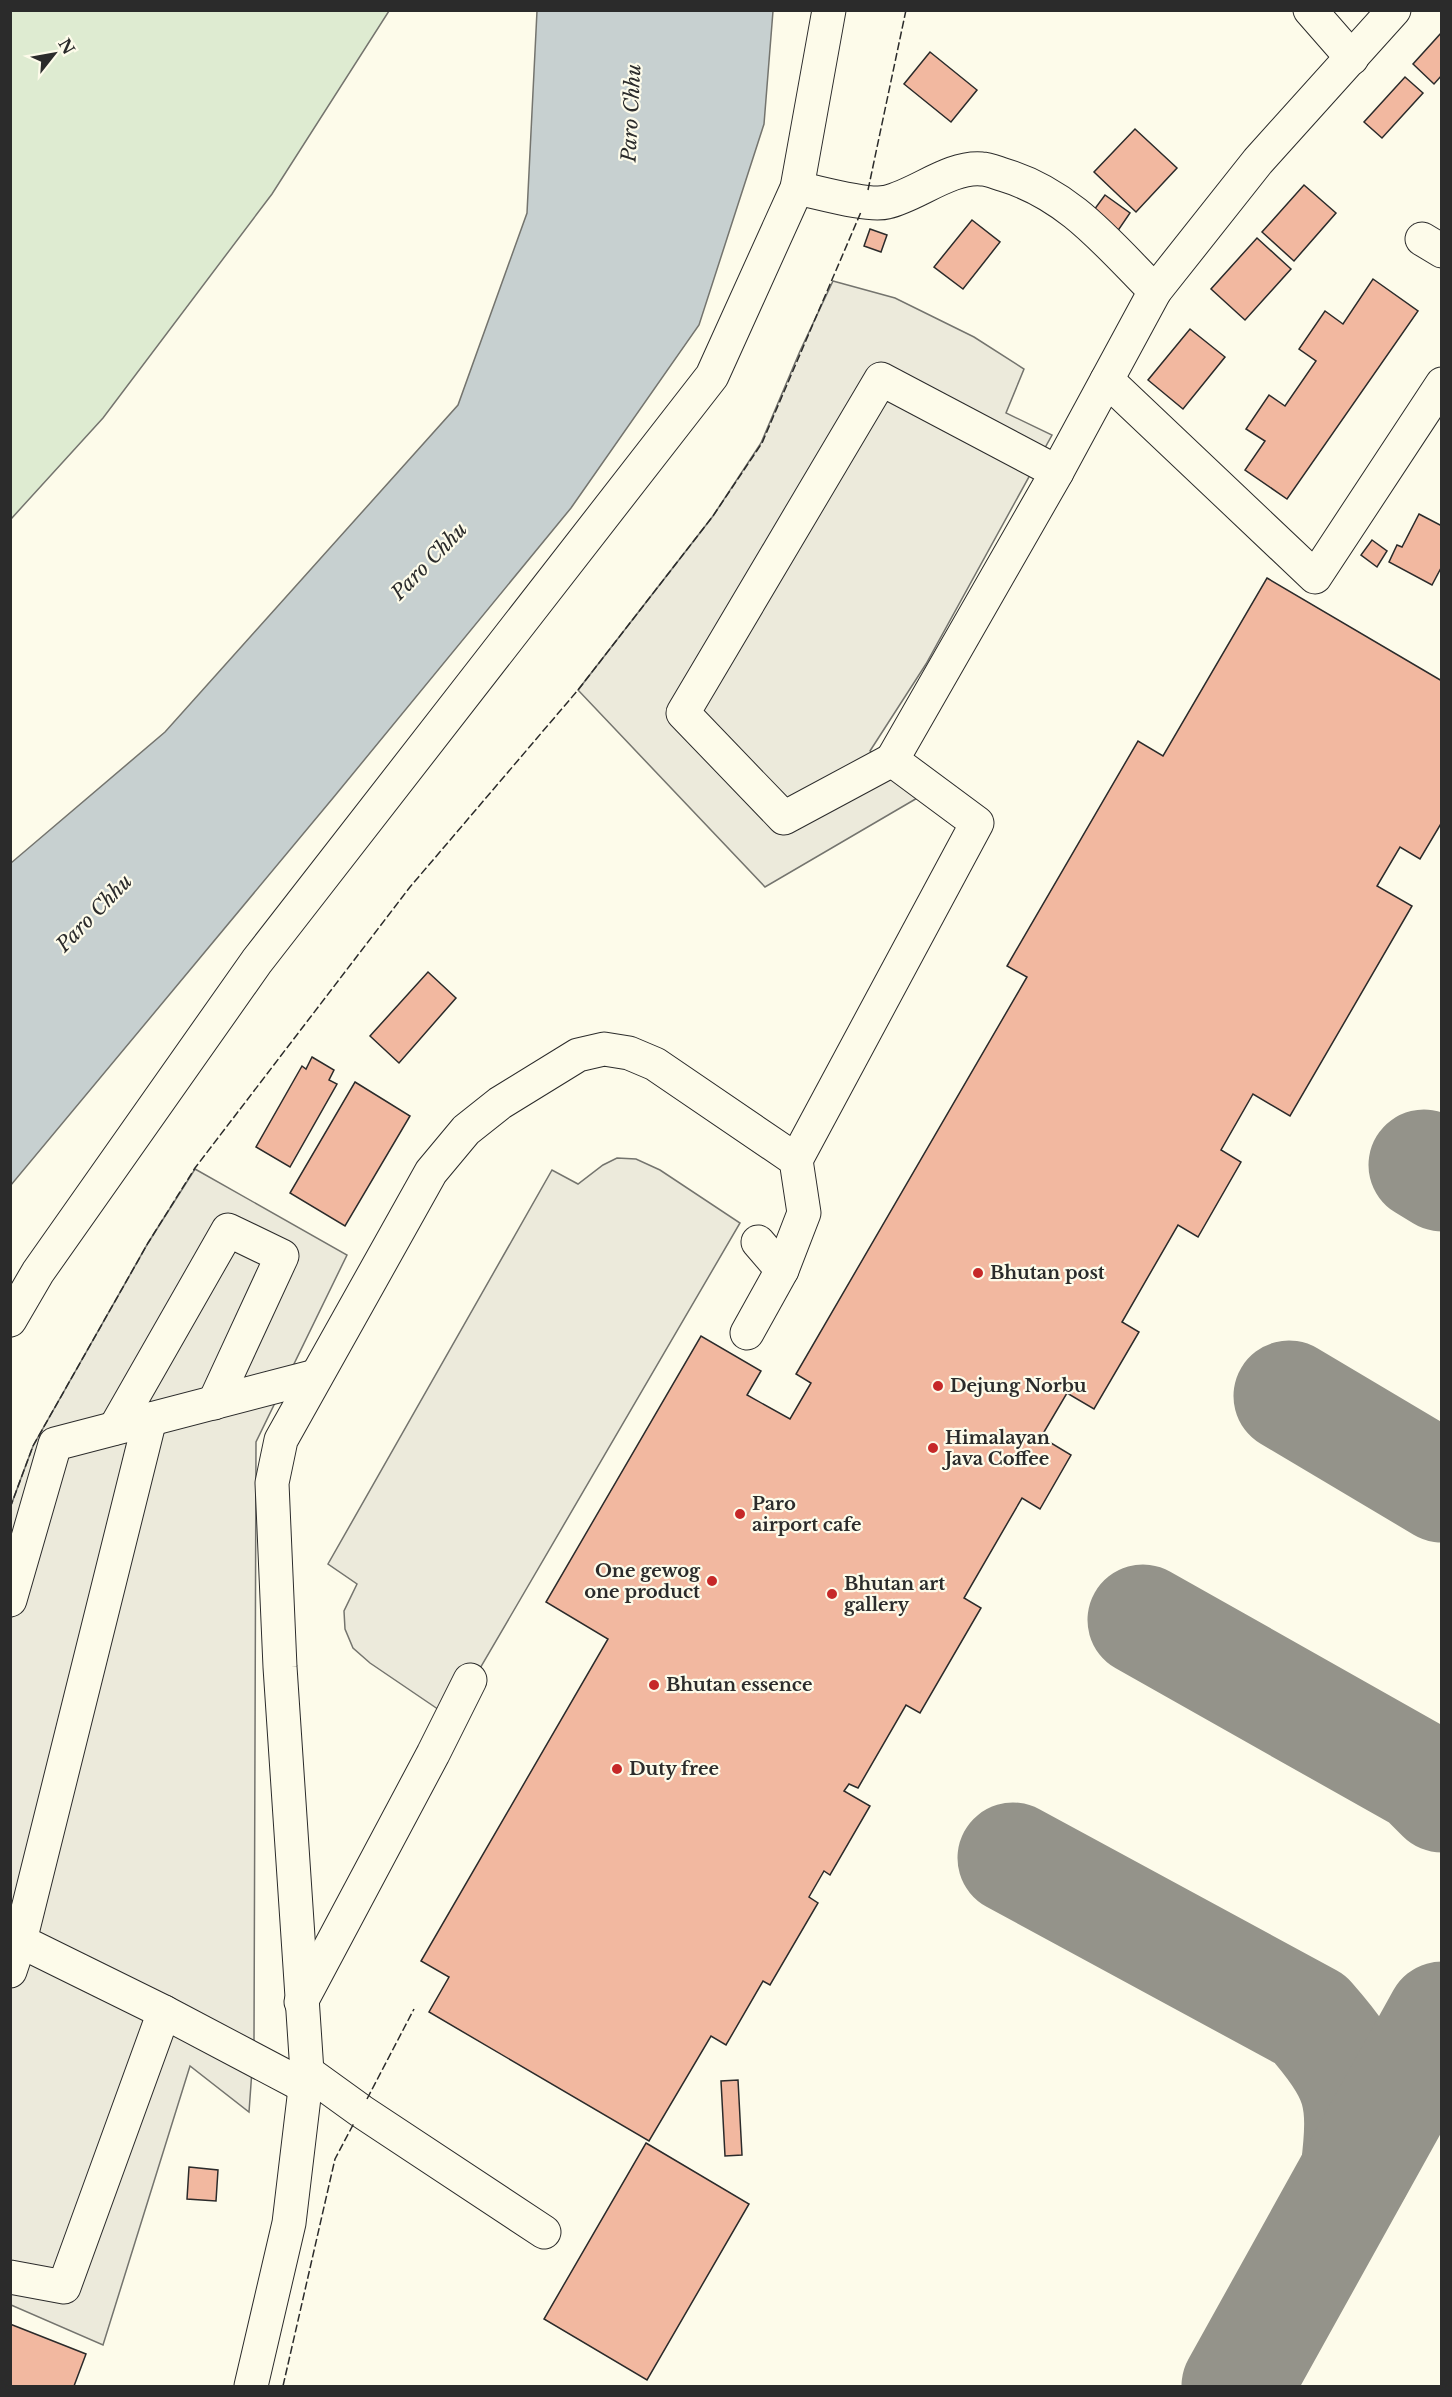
<svg xmlns="http://www.w3.org/2000/svg" width="1452" height="2397" font-family="'Libre Baskerville',serif">
	<style>
		.green { fill: #deebd1; stroke: #74746e; stroke-width: 1.5 }
		.parking { fill: #eceadb; stroke: #74746e; stroke-width: 1.5 }
		.water { fill: #c7d0d0; stroke: #74746e; stroke-width: 1.5 }
		.lines { fill: none; stroke-linecap: round; stroke-linejoin: round }
		.taxiway { stroke: #94938a; stroke-width: 111 }
		.building { fill: #f2b8a0; stroke: #2b2b2b; stroke-width: 1.5 }
		.minor-casing { stroke: #2b2b2b; stroke-width: 35 }
		.minor { stroke: #fdfbea; stroke-width: 33 }
		.fence { stroke: #2b2b2b; stroke-width: 1.5; stroke-dasharray: 8 3; stroke-linecap: butt }
		.poi-dot { fill: #c62828; stroke: #fdfbea; stroke-width: 2 }
		.labels { text-anchor: middle; dominant-baseline: central; stroke-width: 4.5; stroke-linejoin: round; paint-order: stroke }
		.poi-label { font-size: 18px; font-weight: bold; fill: #2b2b2b; stroke: #fdfbea; text-anchor: start }
		.water-label { font-size: 20px; font-style: italic; fill: #2b2b2b; stroke: #fdfbea }
	</style>
	<rect width="100%" height="100%" fill="#fdfbea"/>
	<path class="green" d="M11 10 389 11 272 194 103 418 11 519Z"/>
	<g class="parking">
		<path d="M833 281 895 298 974 337 1024 369 1006 413 1052 435 926 664 870 751 919 797 765 887 578 690 713 516 761 443 800 351Z"/>
		<path d="M617 1158 636 1159 660 1170 740 1223 451 1718 370 1663 353 1648 345 1629 344 1611 357 1584 328 1564 552 1170 578 1184 603 1165Z"/>
		<path d="M195 1169 347 1255 256 1442 254 2042 249 2112 190 2066 103 2345 11 2305 10 1508 33 1446 148 1243Z"/>
	</g>
	<path class="water" d="M537 11H773L764 124 699 325 571 508 333 798 11 1185V863L165 732 458 405 527 213Z"/>
	<g class="lines">
		<g class="taxiway">
			<path d="M1424 1165 1442 1176"/>
			<path d="M1289 1396 1442 1487"/>
			<path d="M1143 1620 1423 1778 1442 1797"/>
			<path d="M1013 1858 1310 2019C1360 2076 1365 2097 1356 2171"/>
			<path d="M1237 2386 1442 2017"/>
		</g>
	</g>
	<g class="building">
		<path d="M1442 32V75L1434 84 1413 64Z"/>
		<path d="M930 52 977 90 951 122 904 84Z"/>
		<path d="M1405 77 1423 93 1382 138 1364 122Z"/>
		<path d="M1135 129 1177 168 1136 212 1094 172Z"/>
		<path d="M1304 185 1336 213 1294 261 1262 232Z"/>
		<path d="M1105 195 1130 213 1117 232 1091 214Z"/>
		<path d="M972 220 1000 242 963 289 934 267Z"/>
		<path d="M870 229 887 235 881 252 864 246Z"/>
		<path d="M1257 238 1291 269 1245 320 1211 289Z"/>
		<path d="M1373 279 1418 311 1287 499 1245 470 1265 441 1246 429 1269 395 1285 406 1316 361 1299 349 1325 311 1343 324Z"/>
		<path d="M1190 329 1225 357 1183 409 1148 380Z"/>
		<path d="M1419 514 1442 526V566L1432 585 1389 562 1397 545 1402 547Z"/>
		<path d="M1372 540 1387 551 1377 567 1361 555Z"/>
		<path d="M1267 578 1442 681V822L1420 859 1400 847 1377 886 1412 906 1290 1116 1253 1094 1221 1150 1241 1162 1198 1237 1178 1225 1122 1322 1139 1332 1094 1409 1067 1393 1041 1437 1071 1455 1040 1509 1022 1498 964 1598 981 1608 920 1713 906 1705 858 1788 849 1784 844 1791 870 1806 830 1875 824 1871 809 1897 818 1903 770 1985 763 1981 726 2045 711 2036 649 2141 429 2012 449 1977 421 1961 608 1639 546 1602 701 1336 761 1371 747 1395 790 1419 811 1383 796 1374 1027 977 1007 966 1138 741 1163 756Z"/>
		<path d="M428 972 456 998 399 1063 370 1036Z"/>
		<path d="M312 1057 334 1070 329 1080 337 1084 290 1167 256 1147 302 1066 306 1069Z"/>
		<path d="M355 1082 410 1116 345 1226 290 1193Z"/>
		<path d="M738 2080 742 2155 725 2156 721 2081Z"/>
		<path d="M646 2143 749 2204 647 2380 544 2319Z"/>
		<path d="M189 2167 218 2170 216 2201 187 2199Z"/>
		<path d="M10 2324 86 2354 74 2386H10Z"/>
	</g>
	<g class="lines">
		<defs>
			<g id="minor">
				<path d="M1310 10 1352 58"/>
				<path d="M797 188C818 192 868 207 887 202 917 195 950 166 982 169 989 169 997 173 1004 175 1070 195 1108 244 1155 291"/>
				<path d="M1422 239 1442 251"/>
				<path d="M1107 380 1315 577 1442 384"/>
				<path d="M892 760 784 818 683 713 881 379 1057 472"/>
				<path d="M796 1160 977 823 892 760 1057 472 1155 291 1258 161 1394 10"/>
				<path d="M758 1242 782 1270"/>
				<path d="M10 1320 38 1272 257 961 712 376 797 188 829 10"/>
				<path d="M150 1419 20 1941 164 2012 304 2086"/>
				<path d="M115 1428 228 1230 282 1256 214 1403"/>
				<path d="M10 1600 55 1444 316 1376"/>
				<path d="M10 1971 20 1941"/>
				<path d="M301 2002 433 1754 470 1680"/>
				<path d="M307 2072 361 2111 544 2232"/>
				<path d="M10 2277 64 2287 164 2012"/>
				<path d="M251 2386 289 2223 307 2072 280 1667 272 1483 281 1440 431 1172 466 1130 500 1103 578 1055 604 1049 629 1053 655 1064 796 1160 804 1213 782 1270 747 1333"/>
			</g>
		</defs>
		<use href="#minor" class="minor-casing"/>
		<use href="#minor" class="minor"/>
		<g class="fence">
			<path d="M868 190 906 10"/>
			<path d="M10 1508 33 1446 148 1243 195 1168 410 887 578 690 713 516 762 443 861 212"/>
			<path d="M367 2099 414 2009"/>
			<path d="M283 2386 335 2159 354 2123"/>
		</g>
	</g>
	<g class="poi-dot">
		<circle cx="978" cy="1273" r="6"/>
		<circle cx="938" cy="1386" r="6"/>
		<circle cx="933" cy="1448" r="6"/>
		<circle cx="740" cy="1514" r="6"/>
		<circle cx="712" cy="1581" r="6"/>
		<circle cx="832" cy="1594" r="6"/>
		<circle cx="654" cy="1685" r="6"/>
		<circle cx="617" cy="1769" r="6"/>
	</g>
	<g class="labels">
		<g class="poi-label">
			<text x="990" y="1273">Bhutan post</text>
			<text x="950" y="1386">Dejung Norbu</text>
			<text x="945" y="1438">Himalayan<tspan x="945" dy="21">Java Coffee</tspan></text>
			<text x="752" y="1504">Paro<tspan x="752" dy="21">airport cafe</tspan></text>
			<text x="700" y="1571" text-anchor="end">One gewog<tspan x="700" dy="21">one product</tspan></text>
			<text x="844" y="1584">Bhutan art<tspan x="844" dy="21">gallery</tspan></text>
			<text x="666" y="1685">Bhutan essence</text>
			<text x="629" y="1769">Duty free</text>
		</g>
		<g class="water-label">
			<text transform="translate(631 113) rotate(-87)">Paro Chhu</text>
			<text transform="translate(429 561) rotate(-46)">Paro Chhu</text>
			<text transform="translate(94 913) rotate(-46)">Paro Chhu</text>
		</g>
	</g>
	<rect width="1452" height="2397" fill="none" stroke="#2b2b2b" stroke-width="24"/>
	<g transform="translate(54 54) rotate(59)" stroke="#fdfbea" stroke-width="4.5" paint-order="stroke">
	<path d="M0-4.5L10 22L0 15L-10 22Z" fill="#2b2b2b"/>
	<text y="-9" font-size="16" font-weight="bold" text-anchor="middle" fill="#2b2b2b">N</text>
	</g>
</svg>
